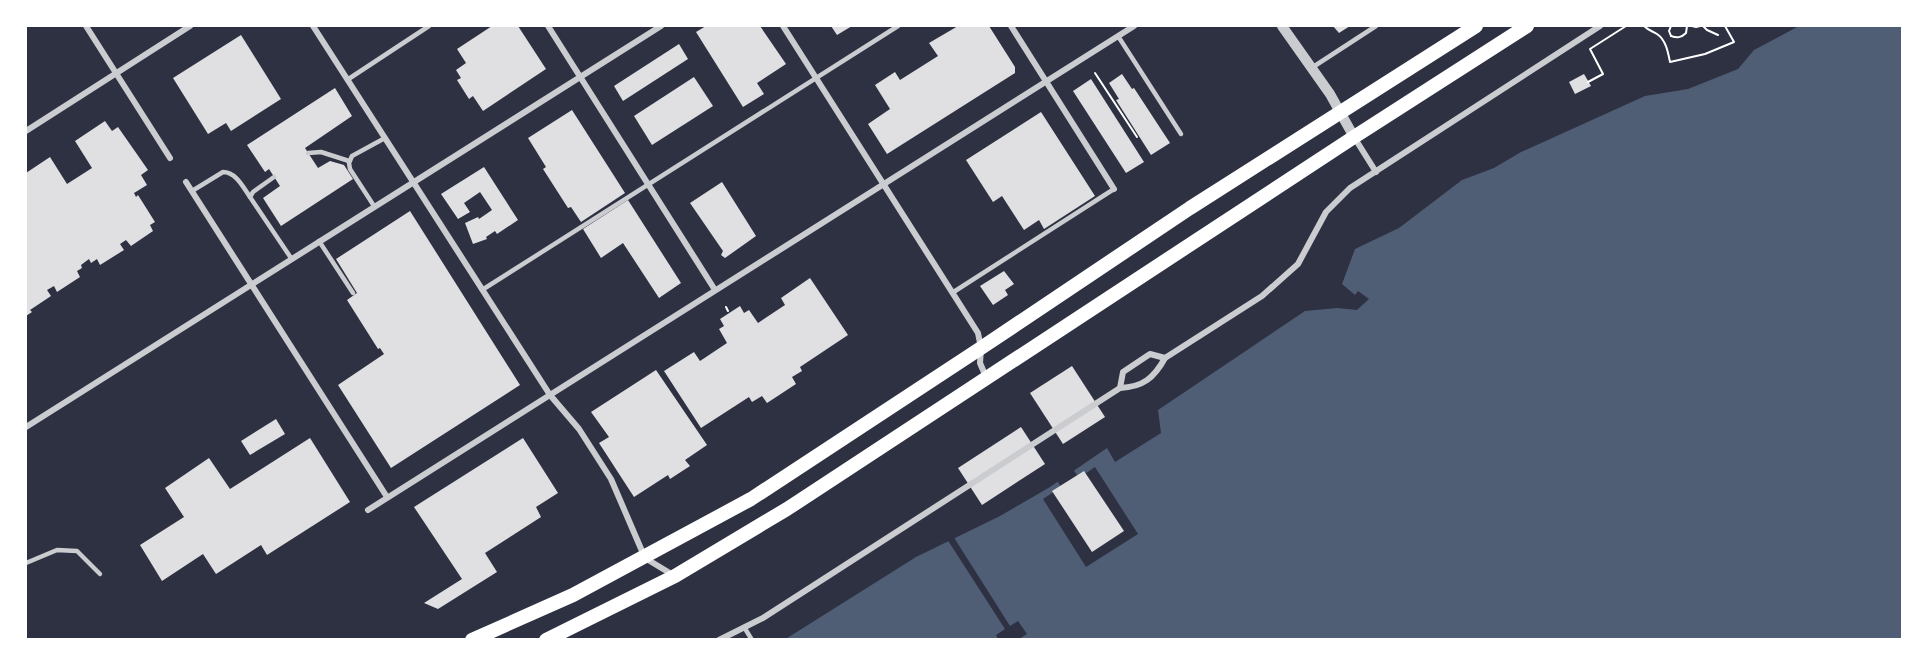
<svg xmlns="http://www.w3.org/2000/svg" width="1928" height="665" font-family="Karla,sans-serif">
	<style>
		.water { fill: #4f5d75 }
		.pier { fill: #2d3142 }
		.building { fill: #e0e0e3 }
		.lines { fill: none; stroke-linecap: round; stroke-linejoin: round }
		.path { stroke: #fff; stroke-width: 2 }
		.service { stroke: #caccd0; stroke-width: 4.5 }
		.minor { stroke: #caccd0; stroke-width: 6 }
		.tertiary { stroke: #caccd0; stroke-width: 10 }
		.trunk { stroke: #fff; stroke-width: 14 }
	</style>
	<rect width="100%" height="100%" fill="#2d3142"/>
	<path class="water" d="M1799 26H1902V639L784 640 916 557 1000 516 1050 487 1107 448 1115 462 1161 433 1158 410 1305 311 1337 308 1357 310 1369 299 1358 291 1355 295 1342 284 1355 249 1399 228 1462 180 1494 168 1521 152 1645 96 1688 89 1738 69 1754 50Z"/>
	<g class="pier">
		<path d="M1095 467 1138 534 1086 567 1043 499 1061 487 1056 479 1073 469 1079 478Z"/>
		<path d="M953 536 1010 626 1018 621 1027 634 1019 639H998L996 635 1005 629 947 539Z"/>
	</g>
	<g class="building">
		<path d="M492 26H518L546 69 483 111 473 96 469 99 457 80 461 78 456 70 466 63 457 49Z"/>
		<path d="M706 26H760L786 64 757 83 764 94 743 107 696 32Z"/>
		<path d="M831 26H852L837 35Z"/>
		<path d="M958 26H989L1015 67V73L887 154 868 124 890 109 875 85 895 72 900 80 938 56 929 43Z"/>
		<path d="M1333 26H1350L1339 33Z"/>
		<path d="M241 35 281 99 231 131 226 123 208 134 173 78Z"/>
		<path d="M679 44 688 59 623 101 614 86Z"/>
		<path d="M1122 74 1132 89 1134 88 1170 143 1151 155 1116 100 1119 99 1109 83Z"/>
		<path d="M1584 74 1591 86 1575 94 1569 82Z"/>
		<path d="M694 77 713 106 652 145 634 116Z"/>
		<path d="M1091 79 1144 162 1126 173 1073 91Z"/>
		<path d="M335 88 352 116 305 148 318 168 330 161 344 165 353 179 281 226 263 198 280 186 269 169 265 172 247 145Z"/>
		<path d="M572 110 625 193 581 222 571 207 568 208 543 169 546 167 528 138Z"/>
		<path d="M1041 112 1095 196 1044 229 1039 220 1024 230 1002 196 993 202 966 160Z"/>
		<path d="M105 121 112 131 118 127 148 170 141 175 147 185 134 193 136 197 138 195 155 222 150 225 153 231 131 246 126 240 120 244 124 250 100 265 97 259 91 263 89 259 81 265 82 268 77 271 80 277 57 292 54 286 47 290 51 296 30 310 32 312 26 316V173L50 157 67 184 92 168 75 141Z"/>
		<path d="M484 167 518 220 497 234 495 231 486 237 487 239 473 244 465 223 478 217 479 219 492 210 480 192 464 203 470 212 458 219 441 194Z"/>
		<path d="M722 182 756 236 725 258 721 255 723 251 690 203Z"/>
		<path d="M628 200 681 283 659 298 623 243 601 258 583 229Z"/>
		<path d="M410 211 520 385 391 468 338 385 384 354 380 348 378 349 347 300 357 293 336 259Z"/>
		<path d="M1004 271 1014 284 1005 290 1008 295 993 305 980 286Z"/>
		<path d="M810 278 848 335 800 367 802 371 792 377 796 384 767 403 762 396 752 402 749 397 701 428 664 371 694 352 700 361 727 343 719 329 724 326 720 319 740 306 744 313 749 310 758 323 785 305 781 298Z"/>
		<path d="M1072 366 1105 417 1063 444 1030 393Z"/>
		<path d="M656 370 707 445 685 460 690 466 670 479 668 475 634 497 599 443 609 437 591 412Z"/>
		<path d="M276 419 285 434 250 455 241 441Z"/>
		<path d="M1021 427 1045 464 982 505 958 468Z"/>
		<path d="M310 438 350 502 267 555 261 545 216 574 203 554 162 581 140 545 184 517 165 488 209 458 230 489Z"/>
		<path d="M523 438 558 493 536 507 541 517 485 553 497 572 438 609 424 603 462 579 414 507Z"/>
		<path d="M1084 471 1124 531 1092 552 1052 491Z"/>
	</g>
	<g class="lines">
		<g class="path">
			<path d="M1644 26C1648 30 1652 31 1657 34 1666 40 1668 52 1670 62L1705 54 1734 42 1725 26"/>
			<path d="M1692 26 1696 27 1700 26"/>
			<path d="M1703 26 1707 30 1718 35"/>
			<path d="M1671 36C1677 38 1681 38 1686 33L1687 26"/>
			<path d="M1671 36 1669 31 1671 26"/>
			<path d="M1095 73 1137 137"/>
			<path d="M1588 82 1603 74 1590 49 1626 26"/>
			<path d="M726 307 728 311"/>
		</g>
		<g class="service">
			<path d="M1118 36 1181 134"/>
			<path d="M1313 67 1376 26"/>
			<path d="M347 80 429 26"/>
			<path d="M308 153 321 152 349 161"/>
			<path d="M274 177 253 192 250 197 291 258"/>
			<path d="M192 191 223 172C236 172 243 187 250 197"/>
			<path d="M374 206 350 169 349 163 352 156 385 138"/>
			<path d="M319 241 353 293"/>
			<path d="M482 290 898 26"/>
			<path d="M952 293 1114 189"/>
			<path d="M26 563 57 550 77 551 100 574"/>
			<path d="M744 627 752 640"/>
		</g>
		<g class="minor">
			<path d="M86 26 170 158"/>
			<path d="M313 26 550 395 579 429 611 479 645 558 673 575"/>
			<path d="M548 26 715 290"/>
			<path d="M783 26 978 333 981 348 980 363 986 377"/>
			<path d="M1011 26 1114 189"/>
			<path d="M26 131 190 26"/>
			<path d="M1354 137 1376 172"/>
			<path d="M186 182 387 497"/>
			<path d="M1120 388 1123 372 1150 354 1165 358"/>
			<path d="M26 427 661 26"/>
			<path d="M368 510 1134 26"/>
			<path d="M719 640 763 618 1120 388C1143 387 1154 378 1165 358L1262 296 1298 264 1326 212 1350 188 1600 26"/>
		</g>
		<path class="tertiary" d="M1282 26 1330 94 1354 137"/>
		<g class="trunk">
			<path d="M472 640 573 595 751 499 981 348 1190 208 1476 26"/>
			<path d="M546 640 675 576 787 509 1354 137 1527 26"/>
		</g>
	</g>
	<rect width="1928" height="665" fill="none" stroke="#ffffff" stroke-width="54"/>
</svg>
